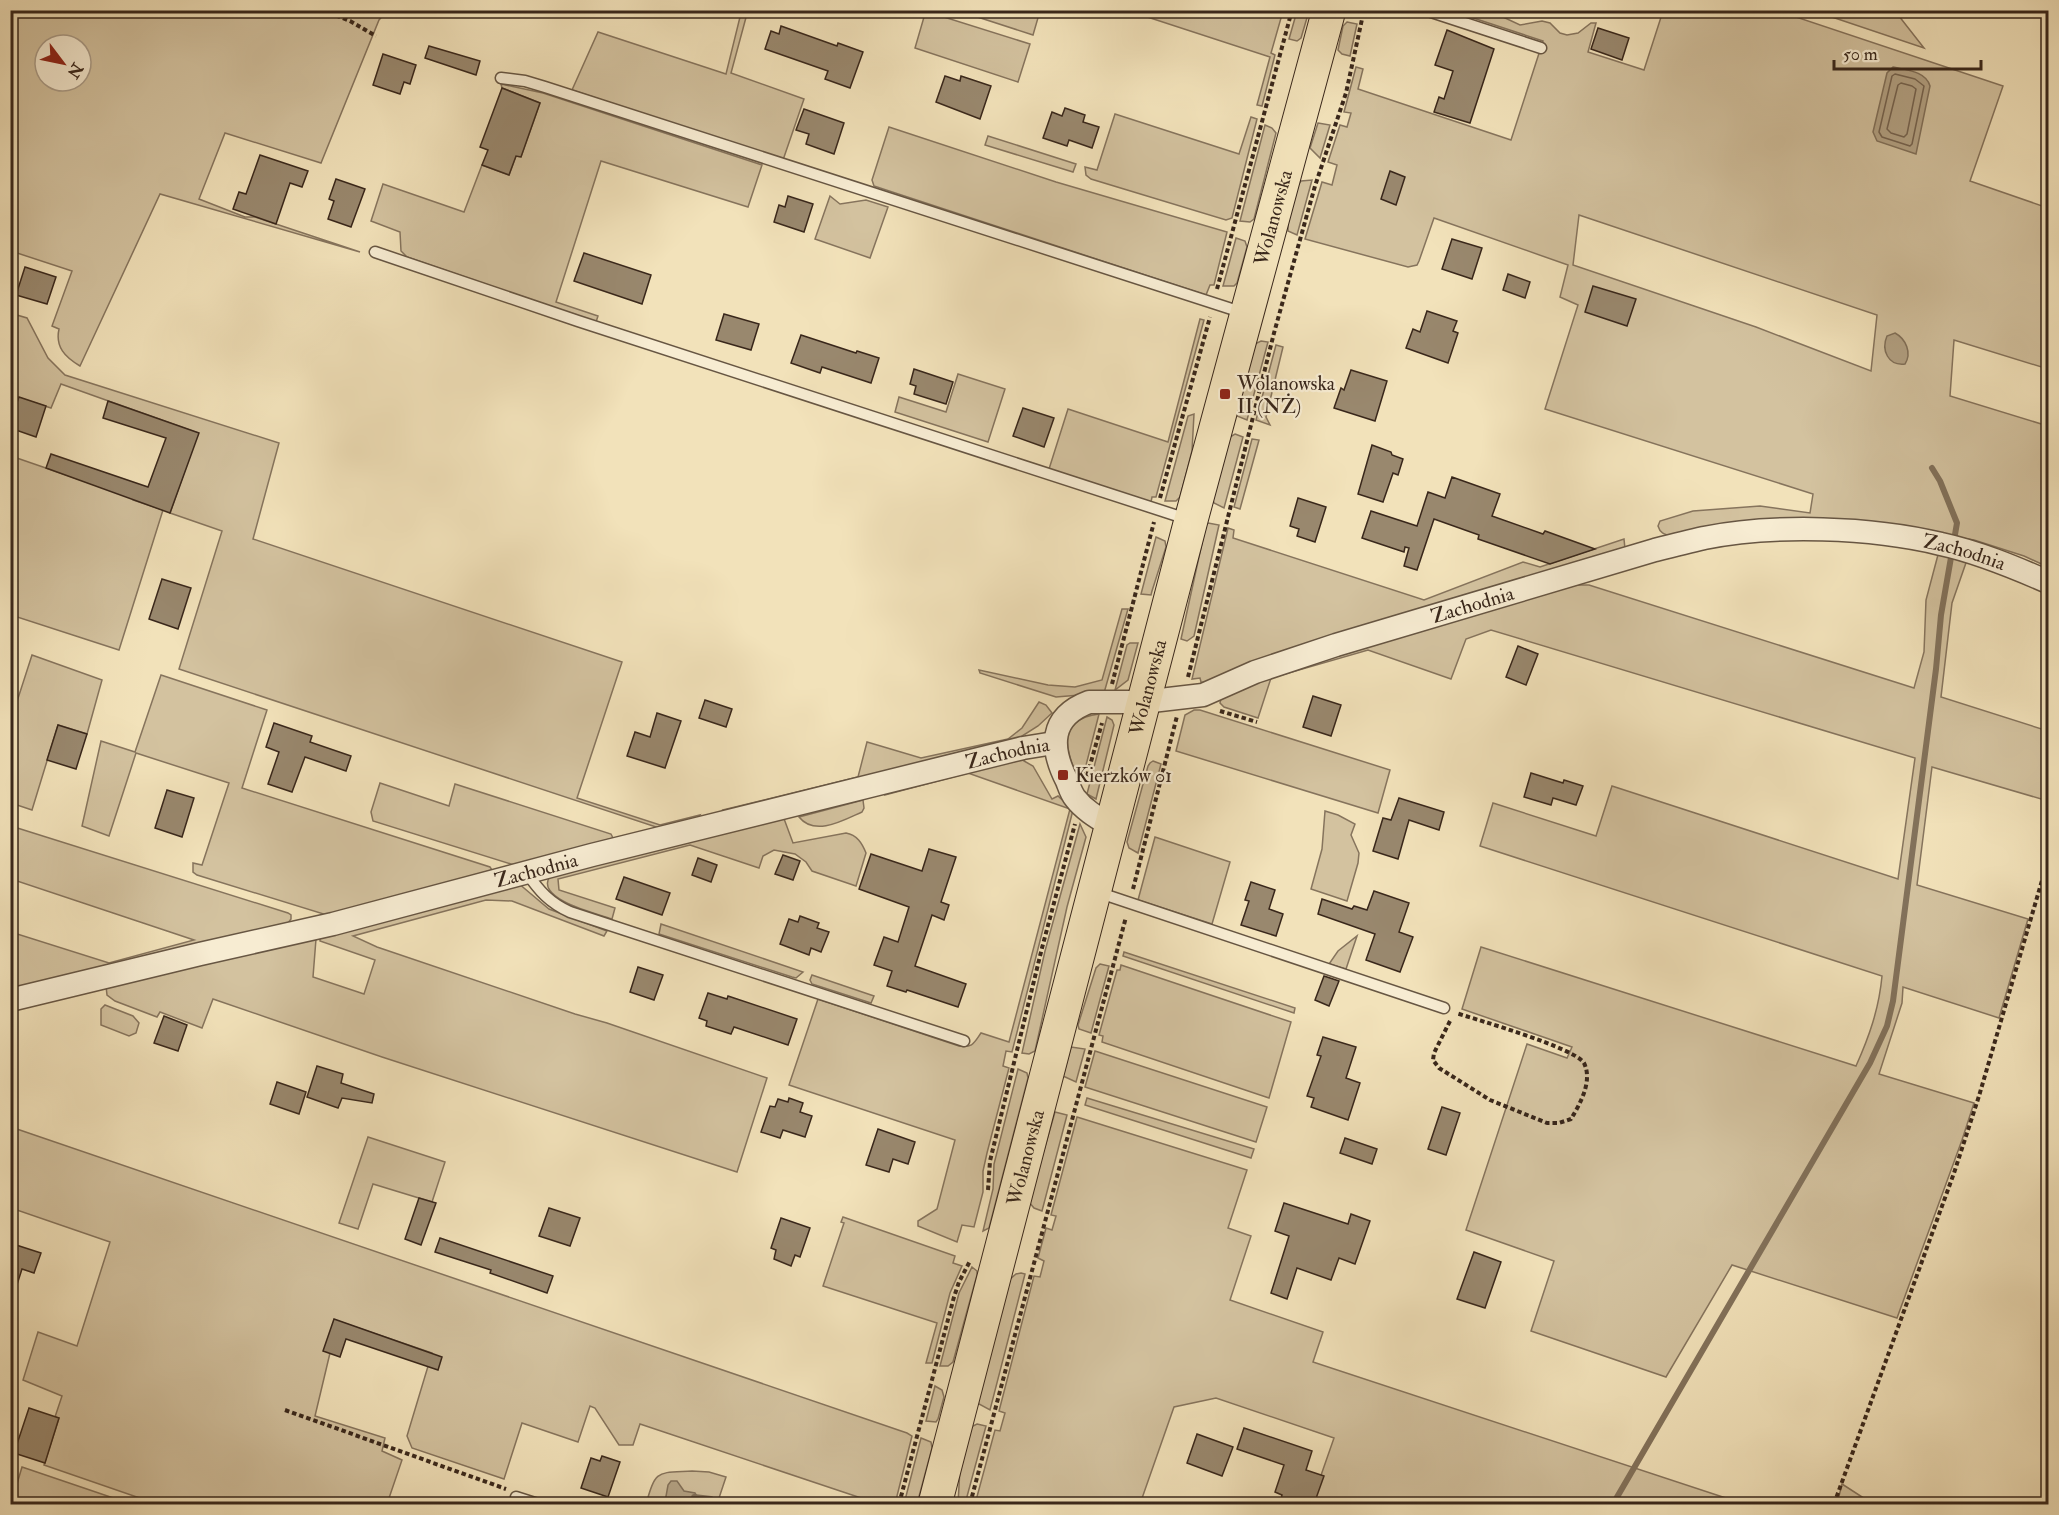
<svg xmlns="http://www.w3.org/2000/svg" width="2059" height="1515" font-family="'IM FELL Double Pica',serif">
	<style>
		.green { fill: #d3c29f; stroke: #86745d; stroke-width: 1.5; fill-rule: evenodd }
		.water { fill: #b3a284; stroke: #82715a; stroke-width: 1.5 }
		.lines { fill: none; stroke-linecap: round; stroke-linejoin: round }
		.shore { stroke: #766450; stroke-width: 1.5 }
		.stream { stroke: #82715a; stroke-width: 6 }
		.building { fill: #99886e; stroke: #39271b; stroke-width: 1.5 }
		.service-casing { stroke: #675643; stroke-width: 13 }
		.minor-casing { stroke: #675643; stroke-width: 25 }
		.primary-casing { stroke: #39271b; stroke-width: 35 }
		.path { stroke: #39271b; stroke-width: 4; stroke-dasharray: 4.5 3; stroke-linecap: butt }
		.service { stroke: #f7ecd2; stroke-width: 10 }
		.minor { stroke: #f7ecd2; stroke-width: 22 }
		.primary { stroke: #f2e2ba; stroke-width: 33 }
		.poi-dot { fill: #8f2418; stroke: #f7ecd2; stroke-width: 2 }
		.labels { text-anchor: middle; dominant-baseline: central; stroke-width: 4.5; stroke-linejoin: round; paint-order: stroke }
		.street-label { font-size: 20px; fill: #39271b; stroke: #f7ecd2 }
		.poi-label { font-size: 20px; fill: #39271b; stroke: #f7ecd2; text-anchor: start }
	</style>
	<rect width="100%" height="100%" fill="#f2e2ba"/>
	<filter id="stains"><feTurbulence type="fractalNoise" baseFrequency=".00333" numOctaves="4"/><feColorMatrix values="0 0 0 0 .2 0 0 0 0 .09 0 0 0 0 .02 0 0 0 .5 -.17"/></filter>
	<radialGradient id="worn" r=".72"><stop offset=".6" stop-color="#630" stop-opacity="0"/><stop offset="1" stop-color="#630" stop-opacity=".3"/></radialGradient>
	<g class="green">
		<path d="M11 10 387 11 379 20 321 163 225 133 199 199 245 217H255L360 252 160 194 80 366C65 357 55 347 59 329L52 326 72 271 11 251ZM45 45H81V81H45Z"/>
		<path d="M748 10 731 73 804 99 783 160 572 90 598 32 726 74 741 13 736 11Z"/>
		<path d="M959 11 1040 10V11L1033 35Z"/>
		<path d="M1129 11H1283L1271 53 1275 55 1262 106 1257 105 1270 57Z"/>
		<path d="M1297 11H1309L1301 38 1297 41 1289 39Z"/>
		<path d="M1452 11H1479L1503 17 1520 25 1542 21 1550 23 1560 33 1567 35 1578 33 1591 23H1596L1588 52 1644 70 1663 11H1778L2003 86 1970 181 2048 208V369L1954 340 1950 396 2048 426V567L2024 556 1974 540 1917 531 1671 536C1664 534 1660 533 1658 526L1660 521 1693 511 1760 506 1810 513 1813 494 1545 409 1578 305 1560 297 1568 265 1434 218 1419 261 1417 265 1408 267 1305 239 1322 182 1332 185 1337 165 1328 162 1340 125 1347 127 1351 113 1344 112 1356 67 1363 69 1358 89 1511 140 1543 41ZM1579 215 1877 315 1871 371 1756 327 1573 265Z"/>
		<path d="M1814 11H1895L1924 48Z"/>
		<path d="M924 17H944L1030 44 1018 82 915 48Z"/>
		<path d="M1347 22 1357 24 1350 56 1342 54 1338 50 1343 26Z"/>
		<path d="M501 84 543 93 762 165 748 207 601 161 556 302 598 316 596 322 407 257 401 251 400 232 371 221 383 184 464 212 482 165 509 175 516 156 521 157 540 103 502 88Z"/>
		<path d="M1115 114 1239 154 1251 117 1257 119 1232 218 1226 220 1091 179 1086 175 1085 167 1097 170Z"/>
		<path d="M1318 123 1330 125 1320 158 1310 148Z"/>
		<path d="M1265 125 1272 128 1276 133 1254 219 1250 222 1240 221Z"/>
		<path d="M889 127 1056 182 1227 232 1214 285H1210L1206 295 874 186 872 180Z"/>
		<path d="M988 136 1076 164 1073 172 985 145Z"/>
		<path d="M1312 180 1297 235 1288 231V223L1298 185 1301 181Z"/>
		<path d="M830 196 840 204 866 200 888 207 870 258 815 239Z"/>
		<path d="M1236 238 1245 241 1247 247 1237 283 1234 286H1223Z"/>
		<path d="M10 313 27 318 48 358 65 375 279 443 253 539 622 662 577 798 660 825 700 815 697 820 659 828 179 669 222 531 170 513 198 433 61 384 51 408 11 395Z"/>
		<path d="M1200 319 1204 320 1156 497H1152L1151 502 1049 469 1068 409 1168 442Z"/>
		<path d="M1261 341 1268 342 1247 420 1237 416 1235 411 1255 344Z"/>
		<path d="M1276 345 1283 347 1266 417 1270 425 1256 420Z"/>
		<path d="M958 374 1005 389 988 442 895 412 899 397 946 412Z"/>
		<path d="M1194 414 1192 451 1180 497 1176 501H1165L1188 416Z"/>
		<path d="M1235 434 1243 437 1224 508 1214 503 1213 500 1230 437Z"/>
		<path d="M1252 439 1259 440 1240 509 1234 507Z"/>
		<path d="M11 456 133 498V500L163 510 119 650 11 615Z"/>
		<path d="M1208 523 1219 525 1194 636 1187 641 1181 639 1206 525Z"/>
		<path d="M1228 528 1234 530 1233 538 1424 600 1523 562 1540 567 1624 539 1625 549 1212 683 1201 682 1200 678 1192 679Z"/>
		<path d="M1156 537 1165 541 1166 547 1152 591 1151 595 1141 594Z"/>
		<path d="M1939 551 1968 557 1952 603 1941 697 2048 731V801L1932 767 1917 885 2028 919 1999 1018 1903 987 1902 1003 1879 1074 1974 1103 1962 1140 1897 1318 1732 1265 1666 1377 1531 1331 1554 1261 1466 1230 1527 1044 1567 1058 1572 1047 1462 1009 1481 947 1856 1066C1869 1037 1879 1009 1882 976L1480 846 1493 803 1596 836 1612 786 1898 879 1915 758 1491 630 1466 639 1451 679 1368 650 1271 678 1258 718 1224 707 1220 703 1221 698 1249 682 1576 585H1589L1914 688 1924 652 1926 600Z"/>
		<path d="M1122 609H1128L1104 693 1056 697 980 673 979 670 1048 685 1075 687 1102 680Z"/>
		<path d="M1130 643H1138L1128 680 1115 690 1127 645Z"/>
		<path d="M32 655 102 680 87 734 58 725 32 810 11 803V720Z"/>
		<path d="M161 675 267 710 242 788 490 867 492 870 330 916 197 875 193 872V863L202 865 229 783 136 753 109 836 82 826 101 741 135 752Z"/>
		<path d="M1039 702 1046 705 1052 713 1038 726 1019 738 726 813 723 810 858 777 867 742 921 758 1008 739 1022 728Z"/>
		<path d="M1194 710H1200L1390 770 1378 813 1176 751 1185 715Z"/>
		<path d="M1099 714 1081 785C1067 754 1053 720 1099 714Z"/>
		<path d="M1107 717 1112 720 1114 725 1096 799 1087 794Z"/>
		<path d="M1024 756V761L1033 766 1052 799 1058 796 1073 810 1012 1052 1006 1051 1003 1066 1009 1068 987 1153 983 1171V1192L974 1227 962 1225 957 1242 918 1226V1221L937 1209 955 1140 789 1085 818 999 959 1046C973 1048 974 1043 981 1033L1009 1042 1070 809 968 773 885 795 886 790Z"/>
		<path d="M1153 761 1161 764 1138 853 1129 848 1127 842 1148 766 1150 763Z"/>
		<path d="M380 783 449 806 455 784 611 834 613 838 518 866 511 864 373 821 371 812Z"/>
		<path d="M863 800 864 808 862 812C844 820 815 837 799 817Z"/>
		<path d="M1325 811 1338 815 1355 824 1351 835 1359 853 1358 863 1347 901 1311 889 1322 849Z"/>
		<path d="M783 816 793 843 846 833C857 835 862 843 866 853L856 886 812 871 806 862 795 854 774 850 763 856 759 868 690 845 558 879 559 890 615 908 612 919C597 914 534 899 550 876Z"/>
		<path d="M1080 824 1086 837 1067 907 1035 1051 1029 1054 1022 1053 1045 951Z"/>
		<path d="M11 826 288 913 291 915V919L288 923 11 991V932L109 963 194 940 11 879Z"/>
		<path d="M1155 837 1230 862 1212 924 1138 900Z"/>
		<path d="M518 883 549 909 607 931 604 936 512 901 486 900 353 936 377 947 575 1014 607 1023 767 1078 737 1172 382 1057 213 999 202 1028 160 1012 157 1017 115 1001 107 995 106 986 316 939 313 977 364 994 375 960 320 941V933Z"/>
		<path d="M661 924 803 972 796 978 792 977 659 934Z"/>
		<path d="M1357 936 1346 969 1329 964 1338 951Z"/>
		<path d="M1124 952 1295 1008 1294 1013 1123 956Z"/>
		<path d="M1100 964 1109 966 1091 1033 1079 1029 1078 1025 1096 968Z"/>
		<path d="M1121 965 1291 1022 1269 1098 1102 1042 1103 1036 1099 1035 1117 970H1120Z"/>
		<path d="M812 975 874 996 871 1003 812 984 810 980Z"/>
		<path d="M105 1005 133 1016 139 1023 136 1033 129 1036 101 1025V1009Z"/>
		<path d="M1071 1047 1085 1049 1076 1082 1063 1076Z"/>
		<path d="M1095 1051 1267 1107 1256 1142 1085 1087Z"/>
		<path d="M1018 1069 1027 1073 1028 1078 989 1228 983 1231 993 1189 994 1164Z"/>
		<path d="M1087 1098 1254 1149 1251 1158 1085 1105Z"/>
		<path d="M1055 1112 1067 1115 1042 1211 1034 1208 1029 1202Z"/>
		<path d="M1077 1117 1247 1170 1228 1228 1251 1236 1230 1300 1323 1332 1313 1362 1744 1504H1311L1334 1438 1216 1398 1174 1407 1140 1504H975L995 1430 1000 1431 1005 1413 999 1411 1034 1276 1040 1277 1044 1261 1038 1258 1046 1228 1052 1230 1056 1216 1051 1215Z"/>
		<path d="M11 1127 907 1433 912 1436 895 1504H879L640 1424 633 1445H619L595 1408 590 1406 578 1442 522 1423 504 1479 412 1448 407 1436 432 1353 335 1320 330 1353 315 1416 385 1438 382 1451 402 1460 387 1504H157L44 1465 59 1418 55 1417 62 1396 23 1380 38 1332 77 1346 110 1242 11 1208Z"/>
		<path d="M368 1137 445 1162 432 1202 373 1184 358 1229 339 1223Z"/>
		<path d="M843 1217 955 1256 953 1263 962 1266 950 1293 932 1363H926L937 1323 823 1286 844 1223 841 1222Z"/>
		<path d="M972 1267 977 1271V1275L953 1362 948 1366H940L959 1293Z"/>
		<path d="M1021 1273 1025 1274 990 1410 979 1404 978 1401 1008 1281 1016 1274Z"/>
		<path d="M935 1386 942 1390 944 1397 938 1419 936 1422 926 1421Z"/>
		<path d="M977 1424 986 1426 965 1504H958L960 1468 971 1427Z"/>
		<path d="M921 1438 931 1442 932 1448 917 1504H904Z"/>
		<path d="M22 1467 131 1504H11Z"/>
		<path d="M692 1471 709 1472 726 1477 717 1504H646C656 1469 657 1473 692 1471Z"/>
		<path d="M1842 1484 1873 1504H1837Z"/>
	</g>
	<g class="water">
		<path d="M1893 67C1906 70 1926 71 1930 86L1916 154 1877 141 1873 132 1887 73Z"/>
		<path d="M1895 333C1906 339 1912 353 1905 364 1888 366 1881 350 1887 336Z"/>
		<path d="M671 1481H677L684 1491 695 1493 698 1498 696 1504H673L665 1502 668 1485Z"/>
	</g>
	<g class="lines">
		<g class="shore">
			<path d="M1895 74 1915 79 1924 86 1912 144 1910 146 1882 137 1879 132 1892 76Z"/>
			<path d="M1901 83 1912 86 1916 89 1907 134 1904 137 1891 133 1887 129 1898 85Z"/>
		</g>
		<g class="stream">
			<path d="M694 1497 711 1499 719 1504"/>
			<path d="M1613 1504 1870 1063 1887 1026 1893 1001 1936 669 1941 615 1957 523 1940 481 1932 468"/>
		</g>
	</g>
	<g class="building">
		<path d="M781 26 837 46 838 43 863 52 850 88 825 79 828 71 765 49 771 31 779 34Z"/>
		<path d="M1598 28 1629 38 1622 60 1591 49Z"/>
		<path d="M1447 30 1494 49 1470 123 1434 112 1439 97 1444 99 1453 71 1435 65Z"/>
		<path d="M429 46 480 61 476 75 425 58Z"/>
		<path d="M383 54 416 65 410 84 404 82 400 94 373 85Z"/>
		<path d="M945 76 960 81 961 76 991 86 980 119 936 102Z"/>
		<path d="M502 88 540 103 521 157 516 156 509 175 482 165 488 150 480 147Z"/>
		<path d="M1065 108 1085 115 1083 122 1099 127 1092 148 1069 140 1067 146 1043 138 1052 112 1062 116Z"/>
		<path d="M804 109 844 123 834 154 806 144 809 134 796 130Z"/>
		<path d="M260 155 308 171 302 187 290 183 276 224 233 209 239 192 246 194Z"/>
		<path d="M1390 171 1405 177 1396 205 1381 199Z"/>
		<path d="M336 179 365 189 351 227 328 219 334 201 329 199Z"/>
		<path d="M788 196 813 204 804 232 774 222 779 205 785 207Z"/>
		<path d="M1452 239 1482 248 1472 279 1442 269Z"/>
		<path d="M584 253 651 275 642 304 574 281Z"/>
		<path d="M25 267 56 277 47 304 16 295Z"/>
		<path d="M1508 274 1530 282 1525 298 1503 290Z"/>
		<path d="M1593 286 1636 299 1627 326 1585 312Z"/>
		<path d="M1427 311 1457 321 1453 331 1458 333 1448 363 1406 348 1413 329 1420 332Z"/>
		<path d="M724 314 759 324 751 350 716 340Z"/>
		<path d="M801 335 856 353 857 351 879 358 871 383 822 367 820 373 791 363Z"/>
		<path d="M914 369 953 382 946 404 914 394 916 386 910 384Z"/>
		<path d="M1351 370 1387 381 1375 421 1334 408 1341 388 1344 390Z"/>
		<path d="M19 397 46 406 36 437 10 428V422Z"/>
		<path d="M108 401 199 433 170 513 46 468 51 454 148 487 166 438 103 418Z"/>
		<path d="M1023 408 1054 418 1044 447 1013 436Z"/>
		<path d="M1372 445 1391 452 1392 455 1403 459 1398 475 1393 473 1383 502 1358 494Z"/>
		<path d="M1452 477 1500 494 1492 516 1543 534 1545 531 1595 549 1550 564 1478 539 1479 535 1434 519 1417 570 1404 566 1409 548 1405 547 1404 552 1362 538 1371 511 1417 526 1428 492 1445 498Z"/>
		<path d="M1298 498 1326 507 1315 542 1297 536 1299 529 1290 526Z"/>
		<path d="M162 579 191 588 178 629 149 619Z"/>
		<path d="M1518 646 1538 654 1526 685 1506 677Z"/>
		<path d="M1313 696 1341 705 1331 736 1303 727Z"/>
		<path d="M705 700 732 709 726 727 699 718Z"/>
		<path d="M657 713 681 721 665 768 627 756 635 732 650 737Z"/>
		<path d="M274 723 312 736 310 742 351 756 346 771 305 757 292 792 268 784 279 752 266 747Z"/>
		<path d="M58 725 87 734 76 769 47 760Z"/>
		<path d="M1531 773 1563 783 1564 780 1583 786 1576 805 1553 798 1551 805 1524 797Z"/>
		<path d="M167 790 194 798 182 837 155 828Z"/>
		<path d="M1399 798 1444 812 1439 830 1409 820 1398 859 1373 851 1383 818 1391 820Z"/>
		<path d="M929 849 956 857 941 902 949 905 944 920 932 915 915 966 966 984 958 1007 907 990 906 992 887 986 892 971 874 965 884 937 898 942 909 907 859 889 871 854 922 871Z"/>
		<path d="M783 855 800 861 793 880 775 874Z"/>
		<path d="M698 858 717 865 711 882 692 875Z"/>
		<path d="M624 877 670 893 662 915 616 899Z"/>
		<path d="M1251 882 1275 890 1269 909 1283 914 1276 936 1241 925 1249 901 1245 900Z"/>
		<path d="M1374 891 1409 903 1399 932 1413 937 1400 972 1366 960 1375 934 1318 914 1322 899 1352 909 1354 906 1367 910Z"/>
		<path d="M800 916 819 923 817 928 829 932 821 952 811 948 809 955 780 944 789 919 798 922Z"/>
		<path d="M638 967 663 975 654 1000 630 992Z"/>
		<path d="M1324 976 1339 981 1329 1006 1315 1000Z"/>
		<path d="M708 993 727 999 728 996 797 1019 788 1045 734 1027 731 1034 706 1026 707 1021 699 1018Z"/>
		<path d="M164 1016 187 1025 178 1051 154 1043Z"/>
		<path d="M1323 1037 1356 1047 1346 1078 1360 1083 1348 1120 1311 1107 1314 1098 1307 1096 1321 1056 1317 1055Z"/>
		<path d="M317 1066 343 1074 341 1083 374 1094 372 1103 342 1098 338 1108 307 1097Z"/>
		<path d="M277 1082 306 1092 299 1114 270 1104Z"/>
		<path d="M789 1098 803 1103 800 1112 812 1116 805 1137 783 1130 780 1138 761 1132 770 1106 775 1107 778 1099 788 1102Z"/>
		<path d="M1442 1107 1460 1113 1446 1155 1428 1149Z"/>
		<path d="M878 1129 915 1142 908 1164 893 1159 889 1172 866 1165Z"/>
		<path d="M1345 1138 1377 1149 1372 1164 1340 1153Z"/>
		<path d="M419 1198 436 1203 421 1245 405 1239Z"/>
		<path d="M1284 1203 1348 1224 1351 1214 1370 1221 1355 1264 1339 1258 1331 1280 1297 1268 1287 1299 1271 1293 1289 1236 1275 1231Z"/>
		<path d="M549 1208 580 1218 570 1246 539 1236Z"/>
		<path d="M781 1218 810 1228 800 1257 795 1255 791 1266 774 1259 776 1250 771 1248Z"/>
		<path d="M440 1238 553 1276 547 1293 490 1273 491 1270 435 1252Z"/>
		<path d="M10 1243 41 1253 34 1273 22 1269 13 1297 10 1296Z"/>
		<path d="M1474 1252 1501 1262 1485 1308 1457 1299Z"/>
		<path d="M334 1319 442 1357 438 1370 346 1339 340 1357 323 1351Z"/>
		<path d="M29 1408 59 1418 45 1463 14 1453Z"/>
		<path d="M1244 1428 1312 1451 1306 1470 1324 1476 1314 1504H1280L1282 1495 1275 1492 1284 1465 1237 1449Z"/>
		<path d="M1197 1434 1233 1447 1222 1476 1187 1463Z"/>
		<path d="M602 1456 620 1462 608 1497 581 1488 591 1458 600 1461Z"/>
	</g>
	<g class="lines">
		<defs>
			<g id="service">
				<path d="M1425 10 1541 48"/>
				<path d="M501 78 525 81 545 87 1244 313"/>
				<path d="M375 252 578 321 1187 519"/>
				<path d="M527 873C539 891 550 903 570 912L964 1041"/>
				<path d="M1097 892 1444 1008"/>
				<path d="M516 1497 538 1504"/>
			</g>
			<g id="minor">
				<path id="s1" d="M1111 826C1098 818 1084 810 1075 798 1071 793 1069 786 1067 781 1050 748 1049 717 1089 702H1143L1203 695 1255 672 1336 645 1655 550C1671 546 1687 542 1704 538 1774 524 1871 527 1941 544 1978 552 2014 567 2048 582"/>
				<path id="s2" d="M10 1000 200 954 333 924 592 855 1023 748 1054 743"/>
			</g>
			<g id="primary">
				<path id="s3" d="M935 1504 1191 520 1329 10"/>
			</g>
		</defs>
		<use href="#service" class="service-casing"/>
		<use href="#minor" class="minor-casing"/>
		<use href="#primary" class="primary-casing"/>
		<g class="path">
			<path d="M322 10 350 21 376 36"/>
			<path d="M1217 289 1292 10"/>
			<path d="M1160 498 1210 317"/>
			<path d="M1188 677 1274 333 1315 186 1346 93 1364 10"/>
			<path d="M1112 684 1154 522"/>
			<path d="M1220 711 1257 722"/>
			<path d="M1087 776 1102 723"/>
			<path d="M1133 889 1177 716"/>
			<path d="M1450 1021 1434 1053 1433 1060 1439 1068 1490 1100 1547 1123H1559L1571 1119C1580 1104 1593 1081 1584 1063 1575 1048 1478 1020 1456 1013"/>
			<path d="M988 1190 990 1161 1042 948 1075 824"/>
			<path d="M285 1410 506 1489"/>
			<path d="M899 1504 954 1297 959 1282 970 1261"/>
			<path d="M970 1504 1126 917"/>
			<path d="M1834 1504 1954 1173 1979 1096 2048 860"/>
		</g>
		<use href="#service" class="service"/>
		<use href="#minor" class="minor"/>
		<use href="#primary" class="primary"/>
	</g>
	<g class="poi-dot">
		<rect x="1219" y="388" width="12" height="12" rx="3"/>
		<rect x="1057" y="769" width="12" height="12" rx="3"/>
	</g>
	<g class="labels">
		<g class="street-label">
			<text stroke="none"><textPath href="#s3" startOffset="1330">Wolanowska</textPath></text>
			<text stroke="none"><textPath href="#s1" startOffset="1064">Zachodnia</textPath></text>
			<text stroke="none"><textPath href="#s1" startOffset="560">Zachodnia</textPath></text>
			<text stroke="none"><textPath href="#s3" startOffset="844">Wolanowska</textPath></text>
			<text stroke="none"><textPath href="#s2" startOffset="1028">Zachodnia</textPath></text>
			<text stroke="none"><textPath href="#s2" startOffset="542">Zachodnia</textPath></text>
			<text stroke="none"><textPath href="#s3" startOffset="358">Wolanowska</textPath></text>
		</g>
		<g class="poi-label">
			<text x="1237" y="383">Wolanowska<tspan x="1237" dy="23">II (NŻ)</tspan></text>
			<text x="1075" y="775">Kierzków 01</text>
		</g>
	</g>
	<rect width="2059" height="1515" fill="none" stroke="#f2e2ba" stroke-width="36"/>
	<rect x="12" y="12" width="2035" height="1491" fill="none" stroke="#39271b" stroke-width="3"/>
	<rect x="18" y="18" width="2023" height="1479" fill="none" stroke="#39271b" stroke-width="1.5"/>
	<g transform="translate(63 63) rotate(122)"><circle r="28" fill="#f7ecd2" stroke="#ab9d89" stroke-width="1.5"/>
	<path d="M0-4.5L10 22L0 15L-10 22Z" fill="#8f2418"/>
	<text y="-9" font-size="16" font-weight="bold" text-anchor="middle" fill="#39271b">N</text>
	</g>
	<path d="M1834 60v9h147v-9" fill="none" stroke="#39271b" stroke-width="3"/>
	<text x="1843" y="60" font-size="18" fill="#39271b" stroke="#f7ecd2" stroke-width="4.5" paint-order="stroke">50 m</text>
	<rect width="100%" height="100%" filter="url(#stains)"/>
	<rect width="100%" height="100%" fill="url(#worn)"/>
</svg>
